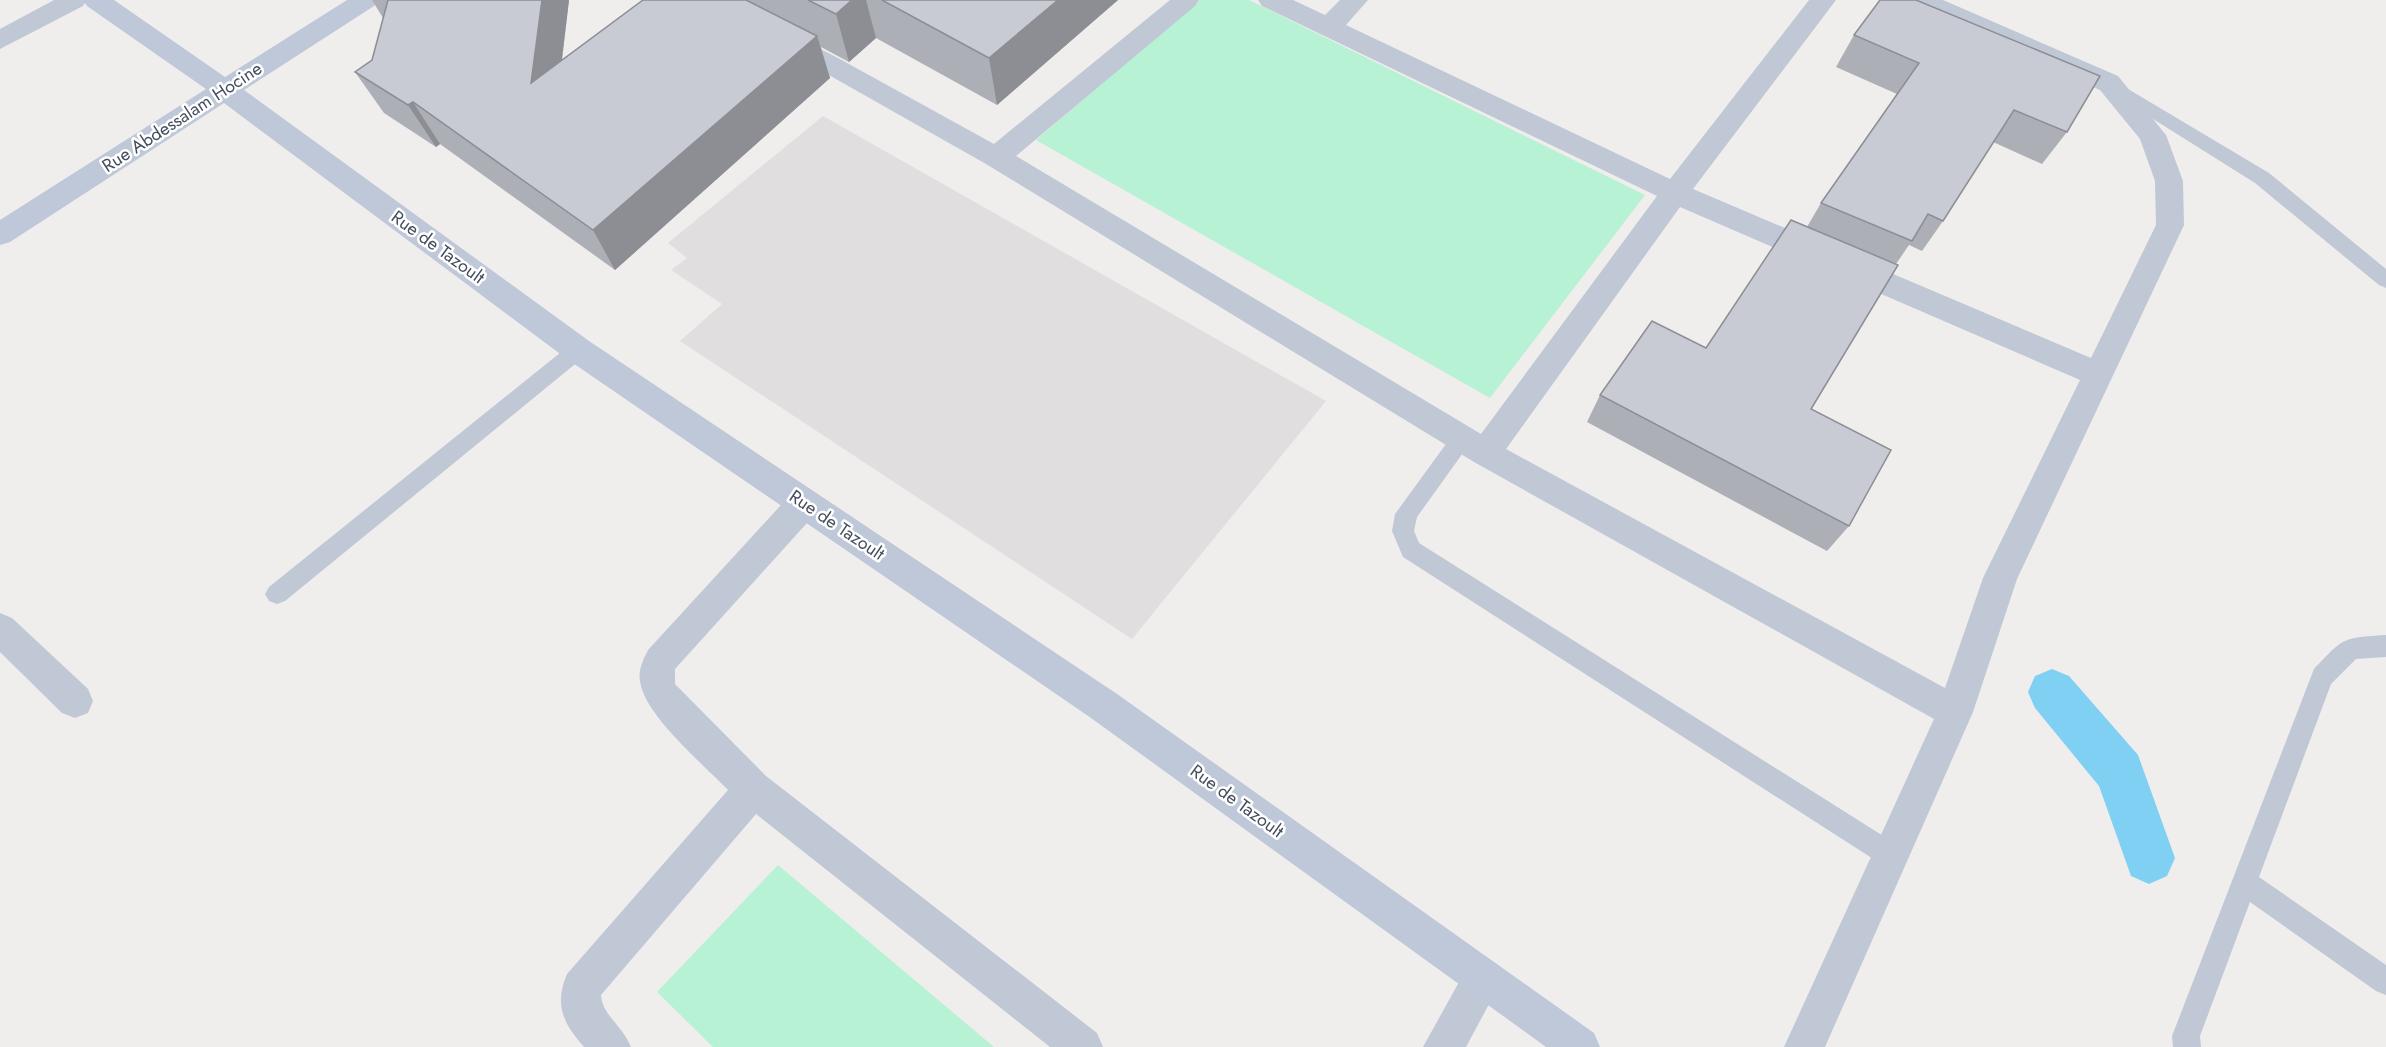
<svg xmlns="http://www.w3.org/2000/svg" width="2386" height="1047" font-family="Jost,sans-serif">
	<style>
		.education { fill: #e1dedf }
		.green { fill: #b7f2d4 }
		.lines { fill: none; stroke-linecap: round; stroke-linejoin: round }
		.canal { fill: #80d0f3; fill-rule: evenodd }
		.lane { fill: #bfc8d4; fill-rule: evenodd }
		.street { fill: #bfc8d4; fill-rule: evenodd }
		.secondary { fill: #bec8d8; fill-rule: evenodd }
		.wall { fill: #acafb6 }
		.shaded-wall { fill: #8c8e94 }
		.building { fill: #c8cbd4; stroke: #8c8e94; stroke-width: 1.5 }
		.labels { text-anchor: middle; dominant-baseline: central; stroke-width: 5; stroke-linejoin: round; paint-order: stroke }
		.street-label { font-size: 18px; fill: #444e5c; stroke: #fff }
	</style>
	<rect width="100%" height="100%" fill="#f0eded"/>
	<path class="education" d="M823 116 1326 401 1132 639 680 341 722 304 671 270 687 258 668 243Z"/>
	<g class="green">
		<path d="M1200 0H1249L1645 195 1490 398 1036 140Z"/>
		<path d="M778 865 994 1047H713L657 992Z"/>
	</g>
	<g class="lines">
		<path class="canal" d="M2052 669 2069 676 2138 755 2175 858 2167 876 2149 884 2131 876 2099 786 2035 708 2028 692 2035 676Z"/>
		<g class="lane">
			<path d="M2113 80 2269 173 2386 269V288L2379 285 2255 183 2107 90 2104 86 2107 82Z"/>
			<path d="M578 342 585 344 588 350 585 356 285 601 277 604 269 601 265 594 269 587 571 344Z"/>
			<path d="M1462 430 1470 433 1473 439 1417 517 1414 531 1419 543 1899 846 1903 855 1899 864 1890 868 1881 864 1403 557 1392 531 1395 514 1454 433Z"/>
			<path d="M2386 635V657L2356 659 2331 684 2259 877 2386 965V995L2376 991 2250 902 2200 1036 2201 1047H2173L2172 1036 2314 669C2345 637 2341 638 2386 635Z"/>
		</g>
		<g class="street">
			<path d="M54 0H87L83 6 0 49V29Z"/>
			<path d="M691 0H725L838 58 994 144 1170 0H1199L1195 6 1016 156 1481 434 1657 196 1262 6 1258 0H1293L1325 15 1340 0H1368L1346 25 1670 179 1809 0H1836L1693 189 2091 358 2156 225 2155 181 2140 139 2100 90 1911 6 1907 0H1943L2118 76 2166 135 2183 181 2184 225 2017 579 1973 712 1825 1047H1784L1934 719 1474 462 986 164 820 70 695 6ZM1680 207 2080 380 1983 578 1945 688 1506 449Z"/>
			<path d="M804 489 816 493 820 503 816 513 675 669V684L766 776 1097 1033 1103 1047H1050L756 814 601 995C602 1015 623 1026 631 1047H584C563 1023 554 1005 567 974L728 790C704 765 644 715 640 681 638 670 643 660 648 650L792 493Z"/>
			<path d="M0 613 12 618 88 689 93 701 88 713 75 718 62 713 0 652Z"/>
			<path d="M1483 958 1497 964 1503 978 1466 1047H1423L1469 964Z"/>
		</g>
		<path class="secondary" d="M83 0H114L225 77 347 0H378L374 6 244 90 589 341 1117 694 1594 1033 1600 1047H1546L1091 718 567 359 224 103 10 242 0 245V220L206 89 87 6Z"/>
	</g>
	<g class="wall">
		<path d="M372 0H569L562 60 643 0H1118L997 105 876 38 849 62 821 47 830 78 615 270 440 144 436 147 384 113 355 72 372 60 383 18Z"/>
		<path d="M1880 0 2067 132 2042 164 1993 142 1943 221 1922 251 1909 245 1896 264 1811 409 1849 526 1827 551 1587 422 1600 395 1706 348 1807 227 1821 203 1897 94 1836 67 1854 35Z"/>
	</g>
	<g class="shaded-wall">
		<path d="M542 0H569L554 124 531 83Z"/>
		<path d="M852 0H866L876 38 849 62 836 14Z"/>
		<path d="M1058 0H1118L997 105 989 58Z"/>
		<path d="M817 36 830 78 615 270 593 230Z"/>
		<path d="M413 102 440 144 436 147 408 105Z"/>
	</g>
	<g class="building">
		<path d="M388 0H542L531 83 643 0H746L817 36 593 230 413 102 408 105 355 72 372 60Z"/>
		<path d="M808 0H852L836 14Z"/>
		<path d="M882 0H1058L989 58Z"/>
		<path d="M1880 0H1916L2100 76 2067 132 2014 110 1943 221 1928 214 1912 241 1821 203 1919 63 1854 35Z"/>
		<path d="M1791 220 1898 265 1811 409 1891 450 1849 526 1600 395 1652 321 1706 348Z"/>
	</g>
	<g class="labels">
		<g class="street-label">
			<text transform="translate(182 117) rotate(-33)">Rue Abdessalam Hocine</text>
			<text transform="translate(438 247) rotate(36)">Rue de Tazoult</text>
			<text transform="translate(837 525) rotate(34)">Rue de Tazoult</text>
			<text transform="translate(1237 801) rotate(36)">Rue de Tazoult</text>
		</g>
	</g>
</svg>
